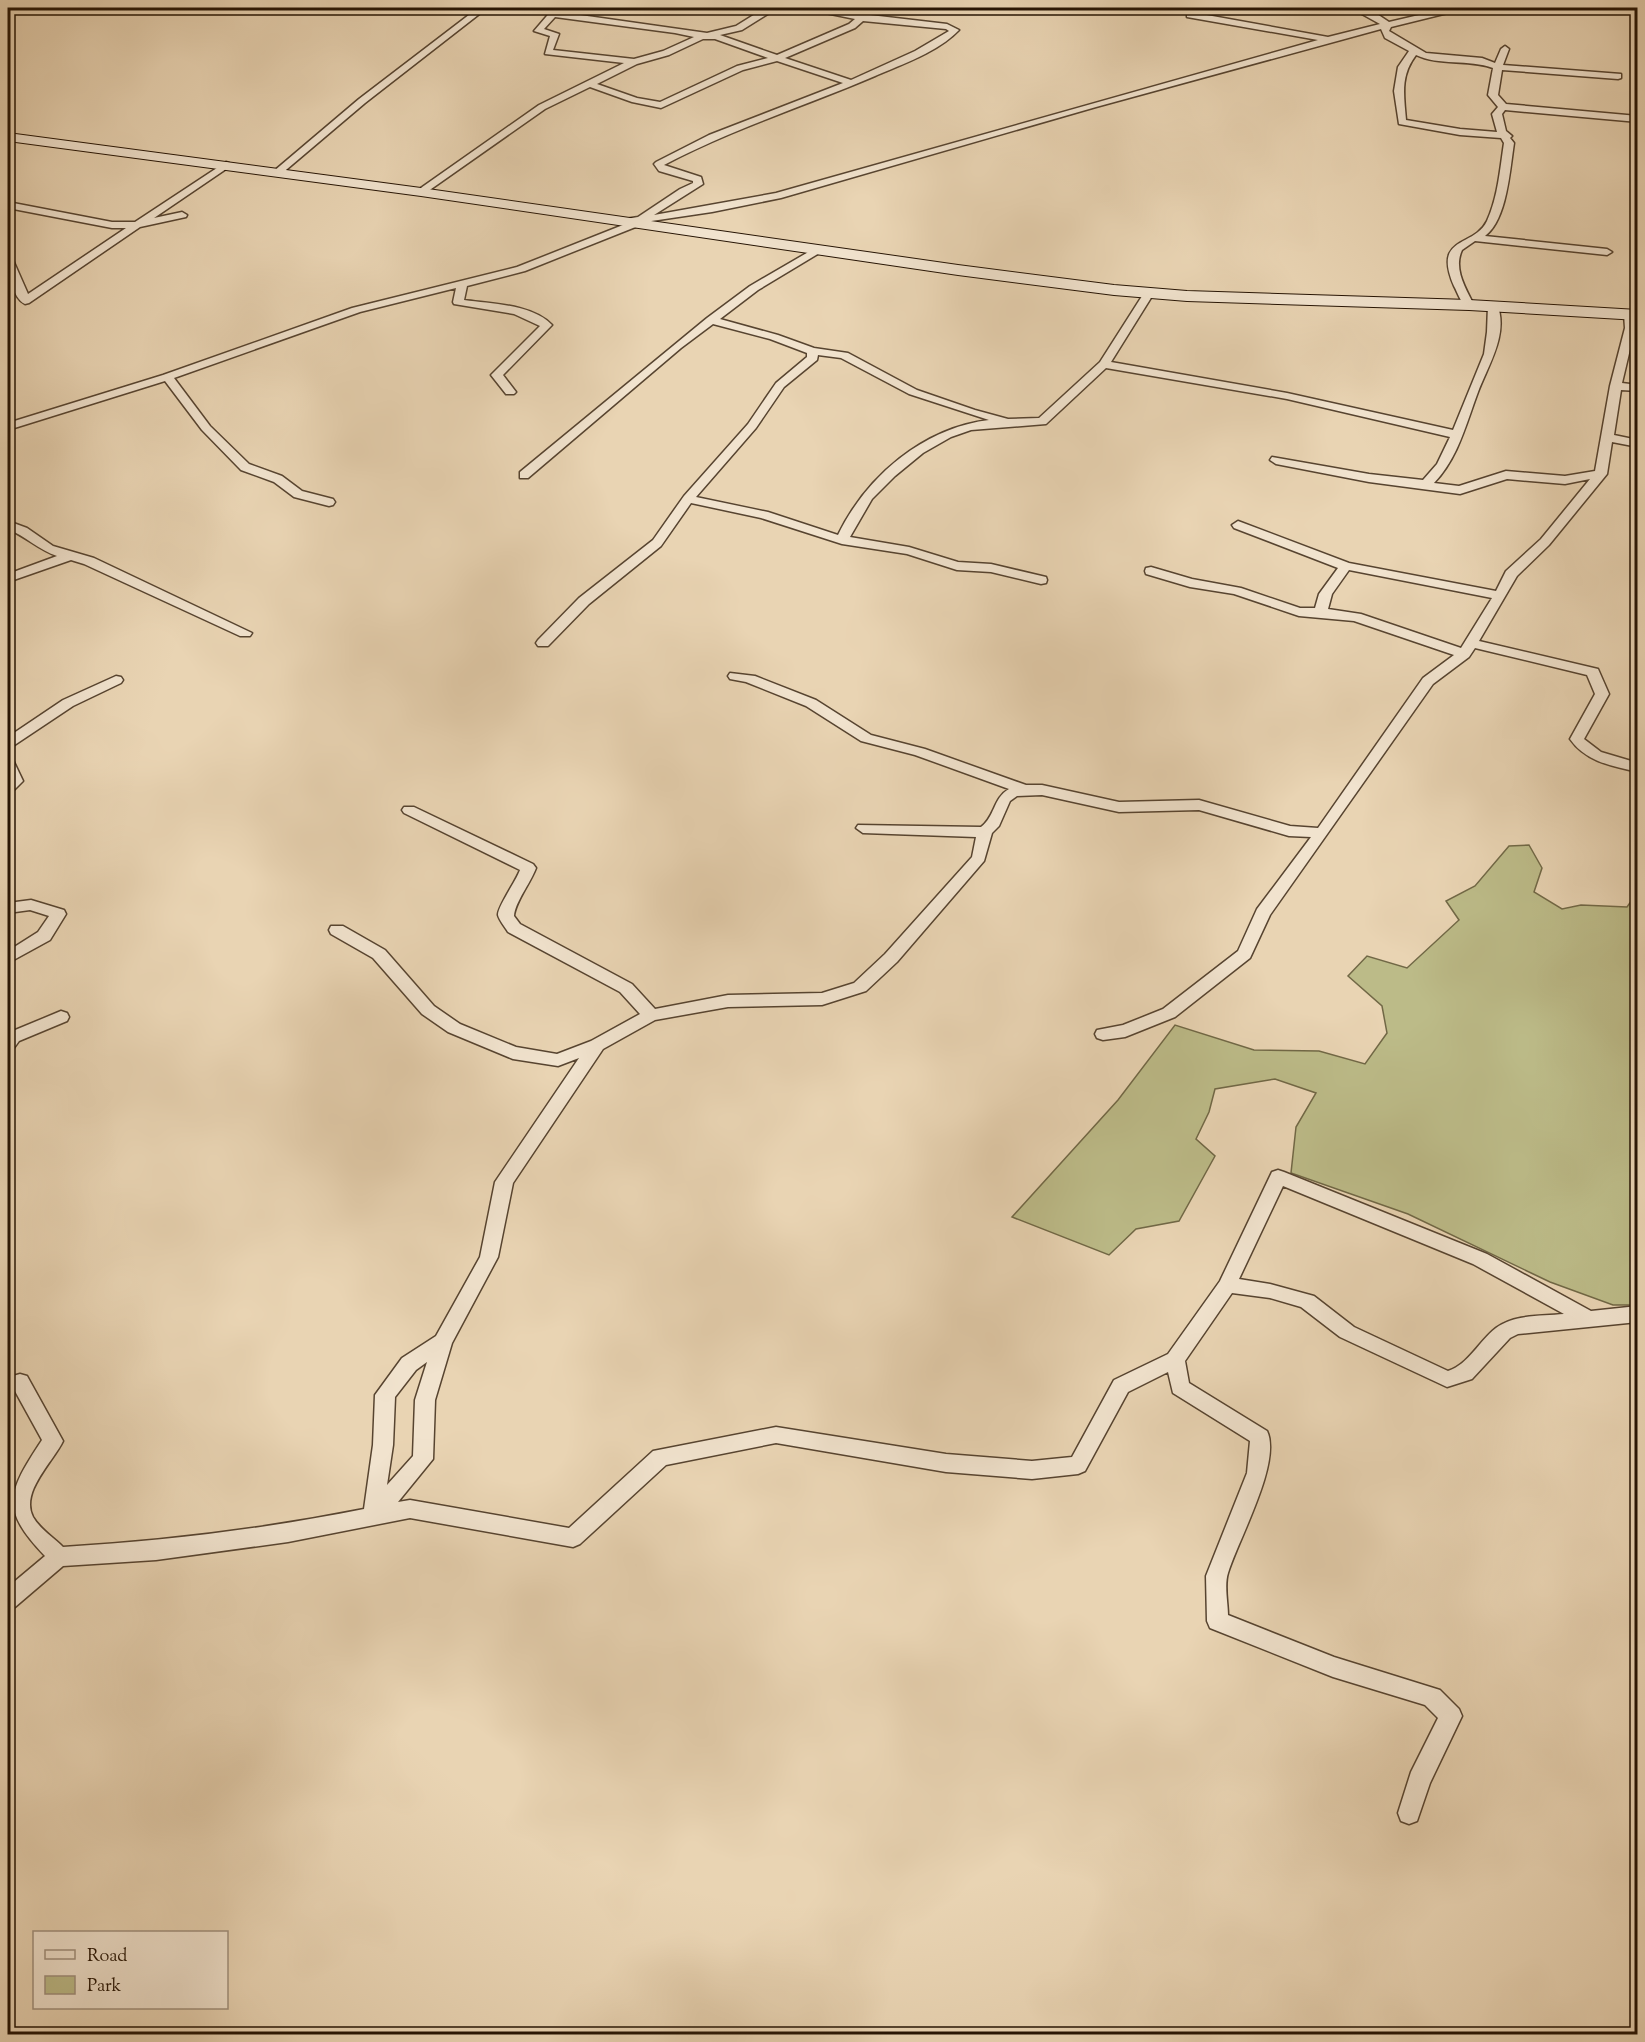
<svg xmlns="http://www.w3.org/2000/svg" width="1645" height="2042" font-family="'Sorts Mill Goudy',serif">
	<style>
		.green { fill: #bcbb88; stroke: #716846; stroke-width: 1.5 }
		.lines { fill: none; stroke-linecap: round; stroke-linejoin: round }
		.minor-casing { stroke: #574430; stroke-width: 3 }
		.secondary-casing { stroke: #261404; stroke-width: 2 }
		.minor { fill: #f1e3ce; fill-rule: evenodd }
		.secondary { fill: #f1e3ce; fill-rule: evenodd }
	</style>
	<rect width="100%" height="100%" fill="#e9d4b3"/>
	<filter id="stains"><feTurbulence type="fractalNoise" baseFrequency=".00333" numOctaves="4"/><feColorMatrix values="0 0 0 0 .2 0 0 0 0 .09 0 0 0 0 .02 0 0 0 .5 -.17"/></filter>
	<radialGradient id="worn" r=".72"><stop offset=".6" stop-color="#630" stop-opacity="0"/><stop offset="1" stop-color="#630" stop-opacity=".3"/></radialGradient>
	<path class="green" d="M1529 845 1542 868 1534 892 1562 909 1581 905 1627 907 1637 893V1305H1613L1550 1282 1408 1214 1291 1173 1296 1127 1316 1093 1275 1079 1215 1089 1209 1112 1196 1139 1215 1156 1179 1221 1136 1229 1109 1255 1012 1217 1118 1100 1175 1025 1254 1050 1319 1051 1365 1064 1387 1033 1382 1006 1348 976 1367 956 1407 968 1459 920 1446 901 1475 886 1509 846Z"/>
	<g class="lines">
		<defs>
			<g id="minor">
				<path d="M478 8H487L365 103 280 175H274V171L359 99Z"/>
				<path d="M551 8H560L559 12 707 33 736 26 760 11 750 8H768L772 10 771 12 742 30 720 35 777 55 849 24 855 19 811 10 810 8 947 24 959 30C938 52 903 64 875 76 805 106 732 129 664 165L701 177 703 184 654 215 776 193 1318 40 1187 17V13L1190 12 1328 37 1380 24 1351 8 1371 10 1389 22 1449 8H1461L1460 10 1391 27 1389 31 1426 53 1482 58 1495 63 1501 49 1505 46 1509 49 1503 65 1621 74V78L1618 79 1502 70 1498 95 1506 104 1638 116V122L1505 110 1502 114 1506 131 1512 136 1510 138 1514 143C1510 169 1507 220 1485 236L1607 249 1612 252 1607 255 1475 241 1462 250C1453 269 1466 289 1474 305L1469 308C1461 305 1458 293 1454 286 1432 235 1474 248 1487 221 1498 197 1500 169 1504 143L1501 138 1460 135 1399 124 1394 91 1398 67 1409 51 1385 38 1381 29 1096 107 781 198 712 212 638 223V226L525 271 467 286 464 300C492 304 532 304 552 325L503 375 516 392 514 394H506L491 375 540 326 514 314 454 304 453 302 456 288 360 312 174 378 210 426 249 464 282 476 302 491 333 499 335 502 333 505 329 506 294 497 274 482 241 470 202 430 165 381 8 430V423L163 375 352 308 517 267 623 225 618 222 619 220 638 217 680 189 693 183V181L659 171 654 164 656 162 709 135 843 83 777 61 743 70 661 108 632 102 590 87 545 109 424 194H418V190L539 105 624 63 545 54 550 36 534 31 552 10ZM555 17 675 33 694 37 663 51 634 59 553 50 559 34 544 29ZM863 21 946 29 949 31 915 51 851 80 785 58 855 28ZM703 39H715L768 58 737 66 660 102 637 98 597 84 637 64 669 55ZM1416 55C1438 66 1469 59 1493 68L1488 95 1498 107 1492 114 1497 132 1460 129 1406 120C1404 95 1400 76 1416 55Z"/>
				<path d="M226 162 229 163V167L154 218 182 212 187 215 186 217 140 227 29 303 25 304C12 298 8 270 8 257L13 260 28 294 126 228H112L8 208V202L112 222H135Z"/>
				<path d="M817 247 821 248V252L758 290 720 319 778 335 814 348 848 353 917 390 975 410 1008 419 1039 418 1100 362 1144 293 1149 290 1154 293 1111 362 1287 393 1453 430 1484 354 1487 332 1488 306 1489 304H1497C1509 334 1488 365 1478 392 1466 424 1458 458 1434 483L1459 486 1506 471 1565 476 1595 471 1610 386 1625 328 1624 314 1629 311 1633 312 1635 328 1622 383 1638 385V391L1621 390 1614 435 1638 440V447L1612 442 1607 474 1549 545 1517 576 1479 641 1598 669 1609 694 1584 739 1601 752 1638 763V772C1612 766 1586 762 1570 739L1595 694 1587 675 1475 648 1469 657 1433 684 1270 915 1250 958 1175 1017 1125 1037 1103 1040 1097 1038 1095 1034 1097 1030 1123 1025 1163 1009 1238 951 1257 909 1311 837 1289 836 1199 810 1119 812 1042 795 1017 796 1010 801 999 826 992 833 984 861 897 962 866 991 822 1005 728 1007 655 1020 603 1049 513 1183 498 1257 452 1343 435 1400 433 1459 398 1502 410 1500 569 1528 653 1451 776 1427 946 1454 1032 1461 1072 1457 1114 1380 1168 1354 1220 1281 1272 1172 1278 1170 1284 1172 1487 1254 1591 1311 1638 1306V1322L1518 1334 1510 1338 1472 1379 1447 1387 1340 1337 1301 1307 1270 1298 1232 1293 1185 1361 1189 1383 1267 1431C1282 1462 1238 1540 1228 1573 1224 1585 1228 1603 1228 1615L1334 1657 1440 1690 1459 1709 1462 1716 1430 1783 1417 1821 1409 1824 1401 1821 1398 1813 1411 1772 1438 1718 1425 1705 1333 1677 1210 1628 1207 1621 1206 1576 1247 1473 1250 1441 1173 1393 1168 1372 1128 1392 1085 1471 1078 1474 1032 1479 946 1472 776 1443 666 1465 580 1544 573 1547 410 1518 288 1542 156 1560 63 1566 15 1607 8 1609V1587L45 1556C0 1509 7 1493 42 1440L10 1382 13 1376 20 1374 27 1376 63 1441C53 1462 20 1492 33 1517 40 1529 54 1538 63 1547 165 1541 264 1529 364 1509L373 1445 375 1395 402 1358 436 1336 480 1257 495 1182 579 1058 558 1066 513 1059 448 1032 422 1014 373 958 331 934 329 930 331 926H343L385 950 434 1006 460 1024 516 1047 557 1054 591 1041 640 1014 620 992 508 932C505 927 499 920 498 915 497 908 516 881 520 870L404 813 402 810 404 807H414L533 864 536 868C530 884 515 902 514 916L520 924 632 984 655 1009 728 995 822 993 854 983 885 954 972 857 976 837 863 833 856 828 858 825 981 827C995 817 993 798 1009 789L915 755 861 741 806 706 746 682 730 679 728 676 730 673 755 676 816 700 871 735 925 749 1026 785H1042L1119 802 1199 800 1290 826 1318 828 1423 678 1454 655 1354 621 1299 616 1234 594 1190 587 1146 574 1145 571 1146 568 1151 567 1192 579 1241 588 1300 608H1315L1319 594 1338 568 1234 528 1232 525 1238 521 1349 563 1496 591 1506 571 1541 539 1590 479 1565 484 1507 479 1460 494 1369 482 1276 464 1270 460 1272 457 1369 474 1423 480 1437 464 1450 437 1287 399 1106 368 1046 424 971 430 951 437 923 453 895 476 872 499 850 537 909 547 958 562 991 564 1046 577 1047 580 1046 583 1041 584 991 572 957 570 907 554 842 544 761 518 691 503 661 546 589 604 548 646H538L536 643 538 640 579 598 653 540 684 496 748 424 776 383 807 357V353L770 339 713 324 681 348 528 478H520V472L707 318 750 286ZM818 355 841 358 909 394 989 420C923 428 866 477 838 535L768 512 696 497 756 428 784 387 817 360ZM1349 570 1492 598 1461 648 1361 614 1328 609 1332 594ZM1283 1186 1473 1264 1564 1314C1543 1316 1514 1314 1496 1328 1479 1341 1469 1364 1448 1371L1354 1327 1314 1296 1270 1284 1239 1279ZM427 1362 415 1400 413 1456 387 1485 393 1445 395 1397 416 1370Z"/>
				<path d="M8 521 27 528 53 546 94 558 252 633 250 636H240L84 564 71 560 8 582V574L57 556C39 550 25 536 8 529Z"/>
				<path d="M116 676 121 677 123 680 121 683 73 706 13 746 8 747V737L63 700Z"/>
				<path d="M8 759 13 760 23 781 13 791 8 793Z"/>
				<path d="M31 900 64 910 66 914 50 940 8 963V951L38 932 49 916 30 910 8 913V903Z"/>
				<path d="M61 1011 67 1013 69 1017 67 1021 19 1041 14 1048 8 1050V1033Z"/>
			</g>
			<path id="secondary" d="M8 133 421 188 958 265 1114 285 1187 291 1469 300 1638 310V320L1469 310 1187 301 1114 295 958 275 421 196 8 141Z"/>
		</defs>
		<use href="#minor" class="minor-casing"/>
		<use href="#secondary" class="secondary-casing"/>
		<use href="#minor" class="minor"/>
		<use href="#secondary" class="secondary"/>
	</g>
	<rect width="1645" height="2042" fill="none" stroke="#e9d4b3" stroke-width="30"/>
	<rect x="9" y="9" width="1627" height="2024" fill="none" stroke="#261404" stroke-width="3"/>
	<rect x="15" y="15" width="1615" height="2012" fill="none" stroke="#261404" stroke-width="1.5"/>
	<rect x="33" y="1931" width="195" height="78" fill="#f1e3ce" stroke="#a0907d" stroke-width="1.5"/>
	<rect x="45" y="1950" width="30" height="9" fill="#f1e3ce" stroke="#a0907d" stroke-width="1.5"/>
	<text x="87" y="1961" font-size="18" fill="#261404">Road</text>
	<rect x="45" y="1976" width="30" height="18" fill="#bcbb88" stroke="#a0907d" stroke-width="1.5"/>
	<text x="87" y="1991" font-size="18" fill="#261404">Park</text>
	<rect width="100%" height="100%" filter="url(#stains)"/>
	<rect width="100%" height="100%" fill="url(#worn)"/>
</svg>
